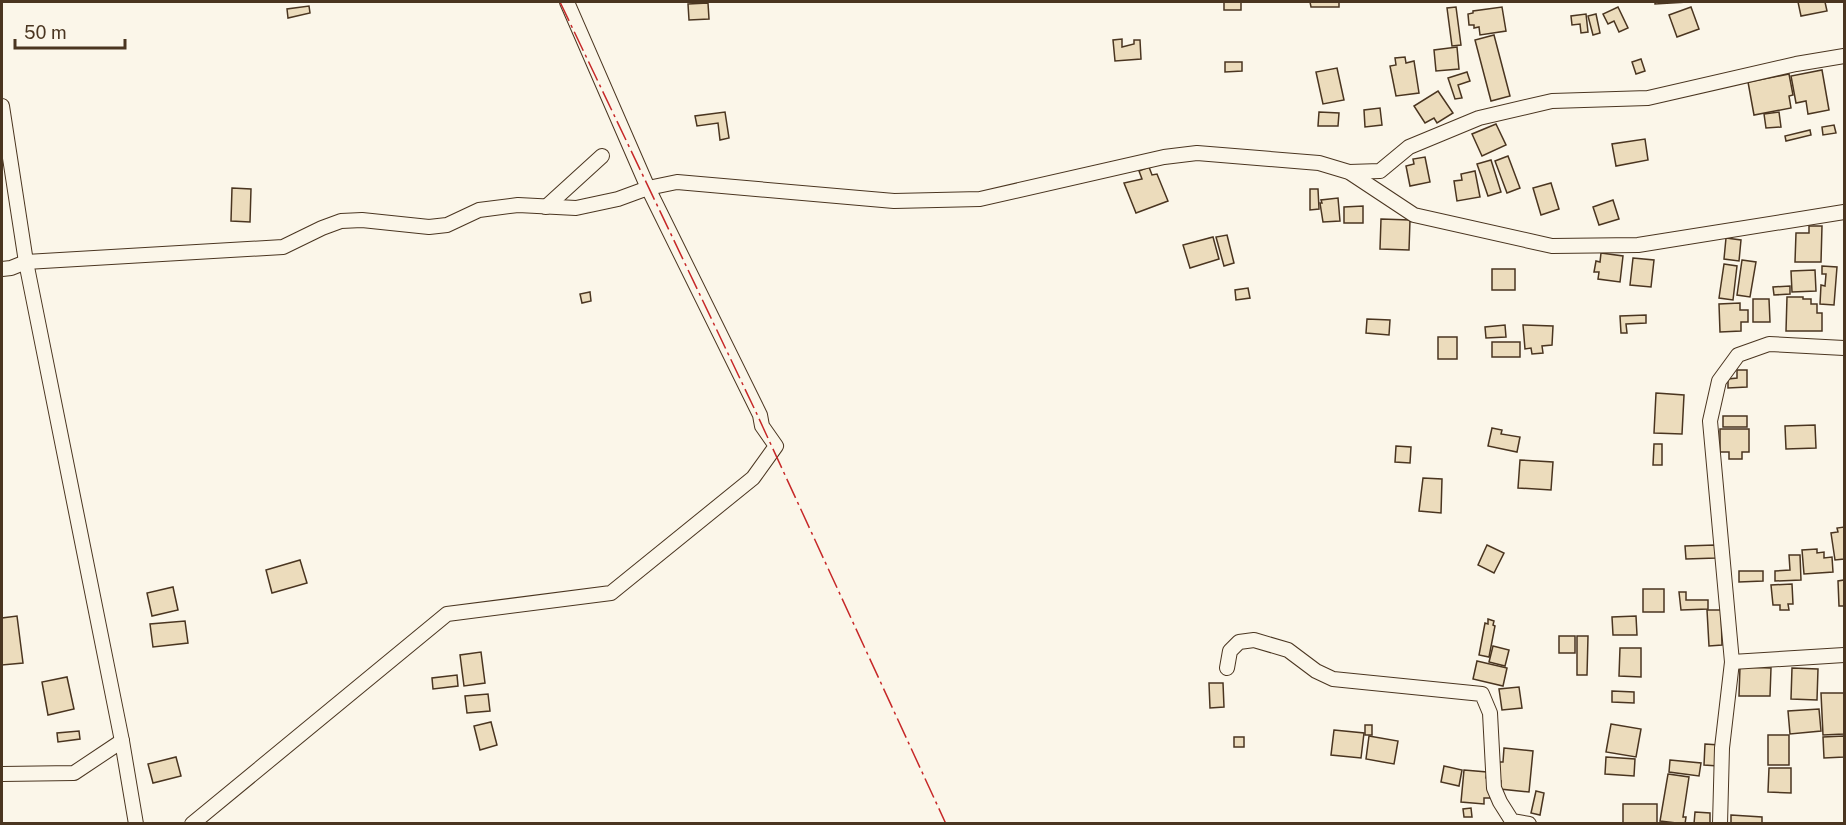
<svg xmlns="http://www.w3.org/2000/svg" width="1846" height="825" font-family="'Public Sans',sans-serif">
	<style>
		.building { fill: #ecdcbc; stroke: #4a3520; stroke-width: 1.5 }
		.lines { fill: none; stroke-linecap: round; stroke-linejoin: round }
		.street-casing { stroke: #4a3520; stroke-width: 16 }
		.street { stroke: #fbf6e9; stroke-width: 14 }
		.power { stroke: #c62828; stroke-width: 1.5; stroke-dasharray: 21 4.5 3 4.5; stroke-linecap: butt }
	</style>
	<rect width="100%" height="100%" fill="#fbf6e9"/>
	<g class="building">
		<rect x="1224" y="2" width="17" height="8"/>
		<path d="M1310 2H1339V7H1311Z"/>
		<path d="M1655 2H1688L1655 4Z"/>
		<path d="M1798 2H1825L1827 11 1801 16Z"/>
		<path d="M708 3 709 19 689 20 688 4Z"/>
		<path d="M309 6 310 13 288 18 287 9Z"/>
		<path d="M1456 7 1461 45 1452 46 1447 8Z"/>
		<path d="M1502 7 1506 31 1480 35 1479 27 1474 28V25H1469L1468 14 1473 13V11Z"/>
		<path d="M1618 7 1628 28 1619 32 1614 21 1608 24 1603 14Z"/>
		<path d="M1691 7 1699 29 1677 37 1669 15Z"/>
		<path d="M1586 14 1588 32 1581 33 1580 24 1572 25 1571 16Z"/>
		<path d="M1596 14 1600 33 1593 35 1588 16Z"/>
		<path d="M1494 35 1510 96 1491 101 1475 40Z"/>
		<path d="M1122 39V47L1134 44V40H1140L1141 59 1115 61 1113 40Z"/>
		<path d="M1457 47 1459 69 1436 71 1434 50Z"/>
		<path d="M1405 57 1406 63 1414 61 1419 93 1396 96 1390 66 1396 65 1395 58Z"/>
		<path d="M1641 59 1645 71 1636 74 1632 62Z"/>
		<path d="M1225 62H1242V71L1225 72Z"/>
		<path d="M1337 68 1344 100 1323 104 1316 72Z"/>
		<path d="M1822 70 1829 110 1808 114 1806 101 1796 103 1791 76Z"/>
		<path d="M1467 72 1470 81 1458 85 1462 98 1455 99 1448 78Z"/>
		<path d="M1789 74 1793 95 1789 96 1791 108 1754 115 1748 82Z"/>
		<path d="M1438 91 1453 113 1437 123 1434 118 1425 123 1414 106Z"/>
		<path d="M1380 108 1382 125 1365 127 1364 110Z"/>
		<path d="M725 112 729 138 720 140 718 123 697 126 695 116Z"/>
		<path d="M1319 112 1339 113 1338 126H1318Z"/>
		<path d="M1779 112 1781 127 1766 128 1764 114Z"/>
		<path d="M1496 124 1506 145 1482 156 1472 134Z"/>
		<path d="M1834 125 1836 133 1823 135 1822 127Z"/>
		<path d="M1810 130 1811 135 1786 141 1785 136Z"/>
		<path d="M1645 139 1648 160 1616 166 1612 144Z"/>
		<path d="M1508 156 1520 188 1507 193 1495 161Z"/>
		<path d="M1425 157 1430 182 1410 186 1406 166 1414 164 1413 159Z"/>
		<path d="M1491 160 1501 192 1488 196 1477 164Z"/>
		<path d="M1149 167 1152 175 1157 174 1168 201 1136 213 1124 183 1142 179 1139 171Z"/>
		<path d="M1475 171 1480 197 1457 201 1454 181 1462 180 1461 174Z"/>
		<path d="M1551 183 1559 209 1541 215 1533 188Z"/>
		<path d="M232 188 251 189 250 222 231 221Z"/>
		<path d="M1310 189H1318L1319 209 1310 210Z"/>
		<path d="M1338 198 1340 221 1323 222 1320 203H1322L1321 200Z"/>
		<path d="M1613 200 1619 219 1599 225 1593 207Z"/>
		<path d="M1363 206V223H1344V207Z"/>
		<path d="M1381 219 1410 220 1409 250 1380 249Z"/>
		<path d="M1809 226H1822L1821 262H1795L1796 233H1809Z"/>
		<path d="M1227 235 1234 263 1224 266 1216 237Z"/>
		<path d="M1213 237 1219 259 1190 268 1183 245Z"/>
		<path d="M1726 238 1741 240 1739 261 1724 259Z"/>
		<path d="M1601 253 1623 256 1620 282 1598 279 1599 272H1594L1596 261 1600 262Z"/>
		<path d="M1633 258 1654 260 1651 287 1630 285Z"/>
		<path d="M1742 260 1756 262 1750 297 1737 295Z"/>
		<path d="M1724 264 1737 266 1733 300 1719 298Z"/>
		<path d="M1822 266 1837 267 1834 305 1820 304 1821 285 1825 286 1826 274H1822Z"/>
		<rect x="1492" y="269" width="23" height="21"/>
		<path d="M1815 270 1816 291 1792 292 1791 271Z"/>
		<path d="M1790 286V294L1774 295 1773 287Z"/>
		<path d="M1248 288 1250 298 1236 300 1235 290Z"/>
		<path d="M590 292 591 301 582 303 580 294Z"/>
		<path d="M1787 297H1803V299H1811V304H1817V313H1822V331H1786Z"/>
		<path d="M1753 299H1769L1770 322H1753Z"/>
		<path d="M1740 303V310H1748V322H1741V331L1720 332 1719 304Z"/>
		<path d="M1646 315V323L1626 324 1627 333H1621L1620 316Z"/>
		<path d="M1367 319 1390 320 1389 335 1366 333Z"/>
		<path d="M1505 325 1506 337 1486 338 1485 327Z"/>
		<path d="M1523 325 1553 326 1552 345 1542 346 1543 353 1532 354 1531 348 1525 349Z"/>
		<rect x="1438" y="337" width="19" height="22"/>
		<rect x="1492" y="342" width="28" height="15"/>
		<path d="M1737 370H1747V387L1728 388V379L1737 378Z"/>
		<path d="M1656 393 1684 395 1682 434 1654 433Z"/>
		<rect x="1723" y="416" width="24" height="11"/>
		<path d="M1815 425 1816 448 1786 449 1785 426Z"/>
		<path d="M1492 428 1502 430 1501 434 1520 437 1517 452 1488 446Z"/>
		<path d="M1720 429H1749V452H1742V459H1729V452H1720Z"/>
		<path d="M1654 444H1662V465H1653Z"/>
		<path d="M1396 446 1411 447 1410 463 1395 462Z"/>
		<path d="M1520 460 1553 462 1551 490 1518 488Z"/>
		<path d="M1423 478 1442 479 1441 513 1419 511Z"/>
		<path d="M1844 527V559L1835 560 1831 533 1838 532 1837 528Z"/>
		<path d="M1487 545 1504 553 1494 573 1478 565Z"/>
		<path d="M1715 545 1716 558 1686 559 1685 546Z"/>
		<path d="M1817 549V553L1824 552V558L1832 557 1833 572 1804 574 1802 550Z"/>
		<path d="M1789 555H1800L1801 580 1775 581V571L1790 570Z"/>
		<path d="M300 560 307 583 272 593 266 570Z"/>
		<path d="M1739 571H1763V581L1739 582Z"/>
		<path d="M1844 580V606H1839L1838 581Z"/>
		<path d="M1792 584 1793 604H1788L1789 610H1780V605H1773L1771 585Z"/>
		<path d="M173 587 178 610 152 616 147 593Z"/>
		<rect x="1643" y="589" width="21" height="23"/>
		<path d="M1679 592H1686V600H1708V609L1681 610Z"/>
		<path d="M1707 610H1721L1722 645 1709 646Z"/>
		<path d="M17 616 23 663 2 665V618Z"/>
		<path d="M1636 616 1637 635H1613L1612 617Z"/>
		<path d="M1488 619 1494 621 1493 625 1495 626 1489 657 1479 655 1485 623 1488 624Z"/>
		<path d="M185 621 188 643 153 647 150 624Z"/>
		<rect x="1559" y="636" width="16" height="17"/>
		<path d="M1577 636H1588L1587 675H1577Z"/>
		<path d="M1493 646 1509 650 1505 666 1489 662Z"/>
		<path d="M1620 648H1641V677L1619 676Z"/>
		<path d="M481 652 485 683 464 686 460 655Z"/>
		<path d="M1477 661 1507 668 1503 686 1473 679Z"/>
		<path d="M1740 667 1771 668 1770 696H1739Z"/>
		<path d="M1792 668 1818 669 1817 700 1791 699Z"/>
		<path d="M457 675 458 686 433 689 432 678Z"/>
		<path d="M67 677 74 709 48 715 42 682Z"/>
		<path d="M1209 683H1223L1224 707 1210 708Z"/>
		<path d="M1519 687 1522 708 1502 710 1499 689Z"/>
		<path d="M1612 691 1634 692V703L1612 702Z"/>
		<path d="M1821 693H1844V734L1823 735Z"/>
		<path d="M488 694 490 711 467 713 465 696Z"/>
		<path d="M1819 709 1821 731 1790 734 1788 711Z"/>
		<path d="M491 722 497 745 480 750 474 726Z"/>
		<path d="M1611 724 1641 729 1636 757 1606 752Z"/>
		<rect x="1365" y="725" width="7" height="10"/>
		<path d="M1334 730 1364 733 1361 758 1331 755Z"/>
		<path d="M79 731 80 739 58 742 57 733Z"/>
		<rect x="1768" y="735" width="21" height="30"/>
		<path d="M1369 736 1398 741 1394 764 1366 759Z"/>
		<path d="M1844 736V757L1824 758 1823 737Z"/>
		<rect x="1234" y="737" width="10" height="10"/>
		<path d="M1705 744 1719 745 1718 766 1704 765Z"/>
		<path d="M1504 748 1533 751 1529 792 1500 789 1501 781 1494 780 1496 762H1503Z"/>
		<path d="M176 757 181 776 153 783 148 764Z"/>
		<path d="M1606 757 1635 759 1634 776 1605 774Z"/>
		<path d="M1670 760 1701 763 1699 776 1669 772Z"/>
		<path d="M1444 766 1462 770 1459 786 1441 782Z"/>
		<path d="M1769 768H1791V793L1768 792Z"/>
		<path d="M1464 770 1487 772 1486 778 1492 779 1490 798H1484V804L1461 802Z"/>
		<path d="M1668 774 1689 777 1683 817H1686L1685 824 1660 821Z"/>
		<path d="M1536 791 1544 793 1540 815 1531 813Z"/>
		<rect x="1623" y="804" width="34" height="20"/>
		<path d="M1471 808 1472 817H1464L1463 809Z"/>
		<path d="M1695 812 1710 813V824H1694Z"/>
		<path d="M1731 815 1762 817V824H1731Z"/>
	</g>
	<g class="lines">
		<defs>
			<g id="street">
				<path d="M2 106 26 262 122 741 136 824"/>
				<path d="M1349 172 1380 171 1409 147 1479 118 1552 101 1648 98 1796 64 1844 56"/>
				<path d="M546 207 602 156"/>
				<path d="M2 269 11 268 26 262 283 247 322 228 341 221 362 220 429 227 447 225 479 210 518 205 576 208 618 199 648 188 677 182 894 201 980 199 1164 157 1197 153 1319 163 1349 172 1414 215 1552 246 1638 245 1844 212"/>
				<path d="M1732 662 1844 655"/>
				<path d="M1227 668 1230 651 1239 642 1254 640 1288 650 1316 671 1333 679 1482 694 1490 713 1494 788 1500 802 1512 821 1529 824"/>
				<path d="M2 774 74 773 122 741"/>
				<path d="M192 824 447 614 611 593 753 478 776 446 762 426 760 415 648 188 567 2"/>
				<path d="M1720 824 1722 748 1732 662 1710 421 1719 381 1738 355 1769 344 1844 348"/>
			</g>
		</defs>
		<use href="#street" class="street-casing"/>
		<use href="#street" class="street"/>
		<path class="power" d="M560 2 755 410 946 824"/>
	</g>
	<rect width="1846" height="825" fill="none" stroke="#4a3520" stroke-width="6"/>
	<path d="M15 39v9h110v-9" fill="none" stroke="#4a3520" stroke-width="3"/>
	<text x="24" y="39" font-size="18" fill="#4a3520" stroke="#fbf6e9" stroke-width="4.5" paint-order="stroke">50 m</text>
</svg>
